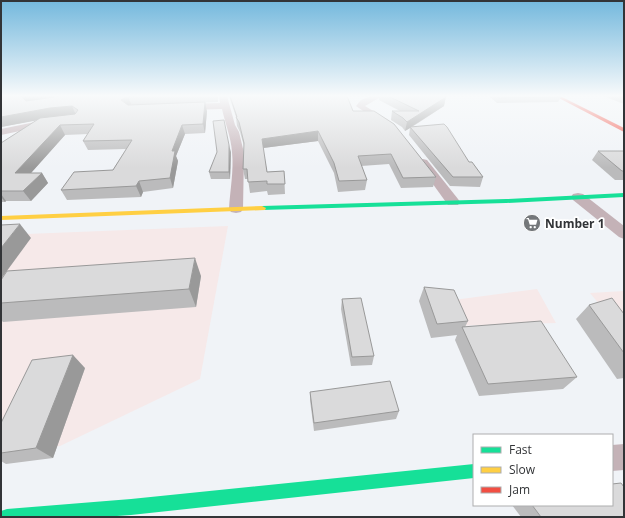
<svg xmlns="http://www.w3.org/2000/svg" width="625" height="518" font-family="'Open Sans',sans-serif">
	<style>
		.industrial { fill: #f6e9e9 }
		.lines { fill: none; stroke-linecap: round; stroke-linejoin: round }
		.street { fill: #c4b2b7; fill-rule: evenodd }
		.fast { fill: #16e098; fill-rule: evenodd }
		.slow { fill: #ffcf43; fill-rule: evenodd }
		.jam { fill: #f24e42; fill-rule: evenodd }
		.wall { fill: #bbbbbc }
		.shaded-wall { fill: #999 }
		.building { fill: #dadadb; stroke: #999 }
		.labels { text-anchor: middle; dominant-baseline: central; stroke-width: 3.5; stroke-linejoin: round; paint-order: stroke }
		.poi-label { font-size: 12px; font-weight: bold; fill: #323437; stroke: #fff; text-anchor: start }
	</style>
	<rect width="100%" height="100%" fill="#f0f3f7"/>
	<g class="industrial">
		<path d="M228 226 200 379 60 446 1 453V235Z"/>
		<path d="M537 289 556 323 455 326 446 301Z"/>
		<path d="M624 291V334L590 293Z"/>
	</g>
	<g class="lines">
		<g class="street">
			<path d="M219 96H227L235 125 239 132 244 153 243 209 241 212 236 213 231 212 229 209C230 191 234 170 232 152 231 137 225 123 222 109L185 110 180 107 185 104 220 103Z"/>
			<path d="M371 96H379V98L365 106 388 120 390 122 388 124H382L356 106 361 100Z"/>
			<path d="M50 119 53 120 55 122 53 124 1 135V129Z"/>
			<path d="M423 159 427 160 458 199 460 202 458 205H448L417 162 419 160Z"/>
			<path d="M578 193 583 194 624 226V239L619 237 573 200 571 197 573 194Z"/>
			<path d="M624 444V470L612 471V445Z"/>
		</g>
		<g class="fast">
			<path d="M624 193V197L506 203 262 210 258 208 262 206 506 199Z"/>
			<path d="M474 464V478L131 515 103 517H1V511L7 509 131 499Z"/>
		</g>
		<path class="slow" d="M262 206 266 208 265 210 1 220V216Z"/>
		<path class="jam" d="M555 96H560L624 128V132Z"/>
	</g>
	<g class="wall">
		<path d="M1 96H218V102L131 105 207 111 205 133 185 134 176 156 178 161 173 188 143 192 141 197 67 200 61 190 113 170 126 149 88 150 83 141 88 134 65 135 31 173H42L48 183 31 201H6L5 202H1V143L37 120 1 127Z"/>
		<path d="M229 96H347L353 111 436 177 433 187 401 188 389 164 361 166 367 180 365 190 338 192 334 173 318 141 263 148 267 172 284 171 285 194 268 195 267 191 250 193 248 179H245L243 169 244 146 240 132 237 126 236 117Z"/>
		<path d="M379 96H445L444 106 412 127 469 162 483 177 480 187 450 186 409 135 410 128 405 131 402 127 391 120 392 111H400L379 100Z"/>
		<path d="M489 96H557L561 97 558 102 497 103Z"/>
		<path d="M603 96H624V104Z"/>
		<path d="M598 151H624V180H615L592 160Z"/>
		<path d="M231 152 230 179H211L209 172Z"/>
		<path d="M201 276 196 307 3 322 1 320V280Z"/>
		<path d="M424 287 468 321 465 327 577 377 563 389 479 396 455 340 457 335 431 338 419 301Z"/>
		<path d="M342 299 374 356 372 365 351 366 341 309Z"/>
		<path d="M589 305 624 314V378L617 379 576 319Z"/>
		<path d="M85 368 53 458 6 464 1 461V423Z"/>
		<path d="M310 392 399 411 396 419 314 431 310 400Z"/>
		<path d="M512 505H612L624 517H521Z"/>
	</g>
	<g class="shaded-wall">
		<path d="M22 96H66L26 105 21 96Z"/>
		<path d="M128 96 131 104 125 108 121 100Z"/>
		<path d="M446 97 444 106 411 127H410V128L405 131 407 122Z"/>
		<path d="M205 102 207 111 205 133 203 124Z"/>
		<path d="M72 106 76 115 55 117 1 127V117L50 108Z"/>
		<path d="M60 125 65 135 22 183 15 173Z"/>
		<path d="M182 125 185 134 176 156 178 161 173 188 170 178 172 151Z"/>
		<path d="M318 131V141L263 148 262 139Z"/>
		<path d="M229 145 231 152 230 179 229 172Z"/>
		<path d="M42 173 48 183 31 201 23 191Z"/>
		<path d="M139 181 143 192 141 197 136 186Z"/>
		<path d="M1 194 6 201 5 202 1 197Z"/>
		<path d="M20 224 31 238 1 279V248Z"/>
		<path d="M195 258 201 276 196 307 189 289Z"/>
		<path d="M73 355 85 368 53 458 36 448Z"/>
	</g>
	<g class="building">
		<path d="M1 96H22H21L26 101 62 96H134H128L121 100 128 105 205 102 203 124 182 125 172 151H175L170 178 139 181 136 186 61 190 74 172 113 170 132 140 83 141 94 124 60 125 15 173H42L23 191H1V143L40 118 75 114 78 110 72 106 50 108 1 117Z"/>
		<path d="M230 96H347L353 111H374L394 124 436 177 403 178 391 154 358 156 367 180 339 181 334 163 318 131 262 139 267 172 284 171 285 184H267V181L248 182 247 169H243L244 143 239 122 236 117H237Z"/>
		<path d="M388 96H445L446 97 407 122 403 118 392 111H419Z"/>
		<path d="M496 96H557L561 97 499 98Z"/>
		<path d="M618 96H624V98Z"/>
		<path d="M224 120 229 145V172H209L217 152 213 121Z"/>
		<path d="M444 124 447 127 469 162H472L483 177H453L410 127Z"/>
		<path d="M598 151H624V171H622Z"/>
		<path d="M20 224 1 248V225Z"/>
		<path d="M195 258 189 289 1 303V280L7 271Z"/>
		<path d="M424 287 454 290 468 321 437 324Z"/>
		<path d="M361 298 374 356 352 357 342 299Z"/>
		<path d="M612 298 624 314V353L589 305Z"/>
		<path d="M541 321 577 377 488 384 462 327Z"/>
		<path d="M73 355 36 448 1 453V423L32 360Z"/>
		<path d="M390 381 399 411 314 423 310 392Z"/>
		<path d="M621 483 624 487V517H541L532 505H612V484Z"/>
	</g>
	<linearGradient id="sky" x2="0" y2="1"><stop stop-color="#73b8dd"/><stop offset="0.57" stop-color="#f8fafb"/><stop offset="1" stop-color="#f8fafb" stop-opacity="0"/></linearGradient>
	<rect width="625" height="168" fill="url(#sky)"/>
	<defs>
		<symbol id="supermarket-disc" viewBox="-11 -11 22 22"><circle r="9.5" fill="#74777a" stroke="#fff"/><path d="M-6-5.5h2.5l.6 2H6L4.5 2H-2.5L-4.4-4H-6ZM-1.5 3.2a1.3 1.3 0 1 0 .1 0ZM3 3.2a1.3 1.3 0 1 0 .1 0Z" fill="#fff"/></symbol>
	</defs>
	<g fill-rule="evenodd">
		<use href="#supermarket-disc" x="522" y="213" width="20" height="20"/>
	</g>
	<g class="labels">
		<g class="poi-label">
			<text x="545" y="223">Number 1</text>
		</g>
	</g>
	<rect width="625" height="518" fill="none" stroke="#323437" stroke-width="4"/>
	<rect x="473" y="434" width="140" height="72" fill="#ffffff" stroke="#adaeaf"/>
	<rect x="481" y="447" width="20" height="6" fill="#16e098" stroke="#adaeaf"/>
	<text x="509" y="454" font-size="12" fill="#323437">Fast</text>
	<rect x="481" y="467" width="20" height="6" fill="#ffcf43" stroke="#adaeaf"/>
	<text x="509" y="474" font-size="12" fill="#323437">Slow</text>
	<rect x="481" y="487" width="20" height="6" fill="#f24e42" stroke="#adaeaf"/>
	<text x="509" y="494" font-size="12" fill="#323437">Jam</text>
</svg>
